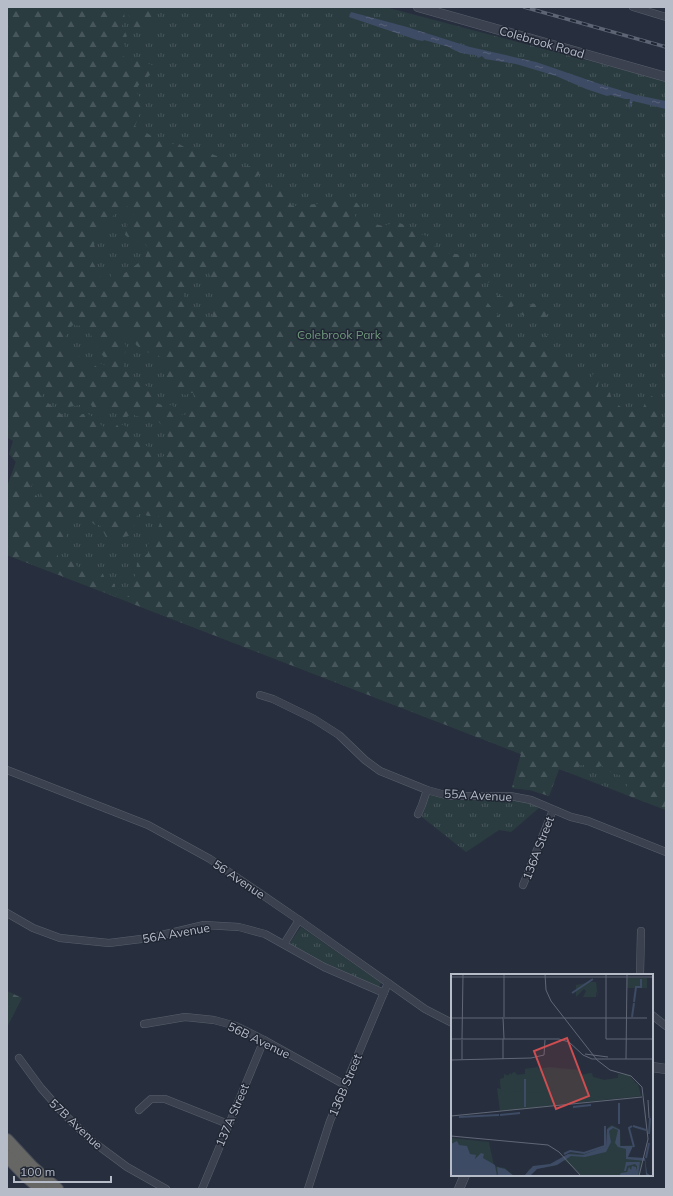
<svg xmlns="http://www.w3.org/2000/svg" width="673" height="1196" font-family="Mulish,sans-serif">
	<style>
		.grass { fill: url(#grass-tufts) }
		.forest { fill: url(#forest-firs); fill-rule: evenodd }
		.water { fill: url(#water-ripples) }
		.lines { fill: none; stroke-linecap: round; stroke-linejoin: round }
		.minor-casing { stroke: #595f6c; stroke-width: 8 }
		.tertiary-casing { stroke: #595f6c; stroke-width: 10 }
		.trunk-casing { stroke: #464c59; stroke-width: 14 }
		.minor { stroke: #3b414e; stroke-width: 7 }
		.tertiary { stroke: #3b414e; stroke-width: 9 }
		.trunk { stroke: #666664; stroke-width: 12 }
		.rail-casing { stroke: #5d6575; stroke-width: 3.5 }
		.rail { stroke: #202633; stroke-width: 2; stroke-dasharray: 6; stroke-linecap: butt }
		.labels { text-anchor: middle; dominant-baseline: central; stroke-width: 3; stroke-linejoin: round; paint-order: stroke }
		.street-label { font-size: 12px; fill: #b7bcc9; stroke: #202633 }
		.park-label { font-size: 12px; fill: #70987d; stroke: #202633 }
		.inset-river { fill: none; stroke: #3e4b65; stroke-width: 2 }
		.inset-road { fill: none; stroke: #616776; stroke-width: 1 }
		.view { fill: #ce4d50; fill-opacity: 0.15; stroke: #ce4d50; stroke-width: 2 }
		.inset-edge { fill: none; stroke: #b7bcc9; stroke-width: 2 }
	</style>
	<defs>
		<pattern id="grass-tufts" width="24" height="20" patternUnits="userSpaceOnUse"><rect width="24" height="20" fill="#2a3c40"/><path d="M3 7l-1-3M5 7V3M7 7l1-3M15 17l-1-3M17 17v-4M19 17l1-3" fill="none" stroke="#47565a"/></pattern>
		<pattern id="forest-firs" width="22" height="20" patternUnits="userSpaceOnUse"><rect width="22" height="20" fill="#2a3c40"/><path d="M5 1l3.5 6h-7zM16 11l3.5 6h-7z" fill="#47565a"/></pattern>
		<pattern id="water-ripples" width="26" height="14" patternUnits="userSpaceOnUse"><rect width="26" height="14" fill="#3e4b65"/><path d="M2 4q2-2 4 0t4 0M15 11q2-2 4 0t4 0" fill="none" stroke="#58637a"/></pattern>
	</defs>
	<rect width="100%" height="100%" fill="#272f3e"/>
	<g class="grass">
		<path d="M7 7H385L666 81V810L559 769 549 796 530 790 512 788 521 754 7 555V487L16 462 9 454 16 437 7 433Z"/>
		<path d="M426 792 510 798 530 803 540 807 511 832 499 830 466 852 422 817Z"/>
		<path d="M301 927 381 983 378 988 329 966 289 944Z"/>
	</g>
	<g class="forest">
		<path d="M7 7H159L152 30C131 37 132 26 127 9L124 12 125 21 120 29 124 30 127 36 123 41 125 46 121 54 122 56 136 61 140 60 154 66 149 71 150 75 138 86 137 93 144 103 135 126 155 138H166L172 144H179L186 148 197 147 204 148 209 153 217 156 220 160 223 162 229 161 242 167 252 166 260 171 259 175 248 181 250 188C257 191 264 191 271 187L272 180 275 176 283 178 286 187 293 193 290 202 292 206 317 204 323 201 334 200 337 196 340 197 357 203 360 207 355 215 356 219 383 226 397 222 415 229 420 234 433 238 436 242 434 248 437 252 465 255 469 259V267L476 274 484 271 491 275 490 281 487 284 484 282 481 284V290L484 292H491L498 296 519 299 520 305 513 306 508 311 502 308 498 303 488 300 487 302 504 322 505 326 511 329 518 340 542 343C546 335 548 334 557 332L559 335V338L552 343 550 348 556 358H561C565 361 566 365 569 368 574 373 582 379 589 380L594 373H597L599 376 598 387 606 388 610 393 612 400 622 408 630 412 635 410 641 412 646 401 651 396C660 399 657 405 659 413 660 417 663 421 666 424V810L624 794 628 782 622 776 612 773 602 766 598 767 593 771 586 765H581L571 773 559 769 549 796 530 790 512 788 521 754 128 602 127 597 131 594 133 589 131 582 136 574 137 563 148 553 147 546 157 531 161 520 158 516H148L140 513 134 519 135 524 129 536 118 538 114 541 107 539 100 525H95L87 518 80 521 74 519 67 522 66 532 67 542 58 552V557L64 560 72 561 80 569 85 570 88 573 99 571 103 574 106 582 115 584V593L119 598 7 555V487L16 462 9 454 13 441 8 438 7 435ZM130 206 136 211 128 222 125 235 130 239 146 244 147 252 145 258 125 273H111L110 281 104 282 92 261 93 255 98 253 94 245 97 236 110 221 117 209ZM206 272H208L211 277 210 284 217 292 220 299 215 306 211 321 208 323 199 319 192 305 187 301 183 295C186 278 196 283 206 272ZM73 325 82 326 91 335 99 351 107 361 105 365 99 363 90 370 84 359 69 352 64 342 67 331ZM121 329 127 330 132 335 136 345 145 352 154 353 164 359 163 368 168 389 186 395 189 393H193L194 397 185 415 180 414 172 405C155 406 155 403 151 388 133 379 125 378 121 356L125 353 127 348 119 333ZM43 393H51L57 403 69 407 90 403 94 410C103 409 110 412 119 413L122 421 131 414 146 419 158 421 166 430 168 438 164 456 159 460 153 449 138 442 128 427 120 424 117 425 113 430 102 426 96 419 88 414H82L76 420H68L41 397ZM33 483 43 497 53 499 52 503 38 498 31 487Z"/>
		<path d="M532 304H538L537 306 534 310H533C529 314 527 316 522 315 522 309 527 306 532 304Z"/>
		<path d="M538 308 544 309 547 314V317L540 322 538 321 537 318Z"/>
		<path d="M7 991 22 998 7 1027Z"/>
	</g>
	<path class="water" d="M351 12 407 27 470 47 536 62 600 84 636 95 666 101V109L633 101 629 109 630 99H625L611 95 607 96 586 89 556 76 516 64 497 61 485 59 482 56 478 58 476 55C468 55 455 52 449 47L424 40 423 41 417 40 349 17Z"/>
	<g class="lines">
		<defs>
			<g id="minor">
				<path d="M633 7 666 17"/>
				<path d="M260 695 273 699 314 719 339 735 365 760 380 771 427 790 449 796H510L531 800 571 817 588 821 666 852"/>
				<path d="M7 770 148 825 210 859 299 920 425 1009 452 1023"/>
				<path d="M418 814 422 805 427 790"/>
				<path d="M523 885 553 810"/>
				<path d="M7 913 33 928 60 938 109 943 149 938 204 925 239 927 265 934 324 967 384 993"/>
				<path d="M284 944 299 920"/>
				<path d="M640 975 641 931"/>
				<path d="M652 1015 666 1026"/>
				<path d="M144 1024 185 1017 214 1020 236 1026 264 1040 345 1085"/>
				<path d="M19 1058 41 1088 63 1113 92 1141 127 1167 166 1189"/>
				<path d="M139 1110 151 1099H165L228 1124"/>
				<path d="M202 1189 264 1040"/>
				<path d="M308 1189 330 1121 388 983"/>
			</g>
			<g id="tertiary">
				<path d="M418 7 666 77"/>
				<path d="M652 1067 666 1069"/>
				<path d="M459 1189 465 1175"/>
			</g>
			<g id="trunk">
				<path d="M7 1140 32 1167 57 1189"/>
				<path d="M7 1156 26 1176 41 1189"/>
			</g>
		</defs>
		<use href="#minor" class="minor-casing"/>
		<use href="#tertiary" class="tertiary-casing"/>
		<use href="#trunk" class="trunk-casing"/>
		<use href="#minor" class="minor"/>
		<use href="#tertiary" class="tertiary"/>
		<use href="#trunk" class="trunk"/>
		<defs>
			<path id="rail" d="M524 7 666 47"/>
		</defs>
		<use href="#rail" class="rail-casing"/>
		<use href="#rail" class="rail"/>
	</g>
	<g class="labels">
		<g class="street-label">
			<text transform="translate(542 42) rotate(16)">Colebrook Road</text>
			<text transform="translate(478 795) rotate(3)">55A Avenue</text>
			<text transform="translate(538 848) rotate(-69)">136A Street</text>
			<text transform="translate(239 879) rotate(34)">56 Avenue</text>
			<text transform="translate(176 933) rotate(-10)">56A Avenue</text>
			<text transform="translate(259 1040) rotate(26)">56B Avenue</text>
			<text transform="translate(345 1085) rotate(-67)">136B Street</text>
			<text transform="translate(232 1115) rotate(-67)">137A Street</text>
			<text transform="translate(76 1124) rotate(43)">57B Avenue</text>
		</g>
		<g class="park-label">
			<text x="339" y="334">Colebrook Park</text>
		</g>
	</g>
	<g transform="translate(451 974)">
		<rect width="202" height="202" fill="#272f3e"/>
		<path d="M176 4H196V14H176ZM135 8H145L147 23 145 17H135ZM87 93V95L98 93 129 96V101L141 99 142 103 153 106 167 104V100L187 110 190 122 49 137 46 114 50 115 49 105 53 104V100L58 102 64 98V101L74 100V95ZM161 151 169 155 170 172 182 171 177 178V183L191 184 188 202H131L113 186 103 192 84 195 79 202H74L78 195 103 189 119 179 132 180 156 172 157 153ZM0 164 38 168 43 192 54 194 63 202H0Z" fill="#2a3c40"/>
		<path d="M135 9V17H145V23H132L135 17 133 15 125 23V11ZM98 94 121 96V100L125 98 121 96H129L130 101 140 99 142 103 153 106 167 104V100L178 101 184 108 168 117 167 123 160 120 162 124 154 125 153 121 150 124 148 121 147 125 129 127 131 123 129 119H111L100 114 94 118 73 119 74 105 65 102 61 104V99L64 98 67 102 74 100 75 95 95 96ZM60 99V103H57V106H65L71 116 60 119 50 116 49 105 53 104V100L56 102Z" fill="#2a3c40"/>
		<path d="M157.5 160a5.5 5.5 0 1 1 11 0a5.5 5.5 0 1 1-11 0Z" fill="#2a3c40"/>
		<path d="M161 152 169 156V172H182L177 183 194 184 196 199 200 202 202 199V202H196L195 201 194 187 175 185V175L167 173 164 169 167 156 162 154 158 157 160 168 155 178 134 183 120 182 106 191 86 195 79 202H73L82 192 99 190 117 180 132 181 155 172 156 155ZM6 167 8 171 16 172 19 180 25 181 24 185 30 179 33 180 32 184 44 191 46 202H0V170ZM175 188H189L187 202H168L170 199 176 198 178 193 180 196 181 192 185 193 186 197V192L184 190 176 192 175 197H173ZM46 193 54 195 63 202H47Z" fill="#3e4b65"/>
		<path class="inset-river" d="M121 19 142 5M183 28 185 13H190V5M181 43 183 29M74 133V105M122 133 140 131M49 141 69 139M8 143 48 141M168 150V129M181 152 178 154 183 173M182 152 195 156M198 160 199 144M113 180 119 177 133 179 154 172V152M195 184 198 169"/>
		<path class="inset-road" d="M94 0 95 16 100 27 146 86 159 96 180 102 191 113 197 165 188 202M155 0V65H202M0 3H202M52 43 53 65M53 43V0M0 44H52M53 44H94M94 44H196M0 65H108L118 68 132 81 141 85H202M11 65 12 0M134 80 157 83M11 85V66M52 85V65M175 85 176 0M0 86 80 84 93 81 94 66M197 126 198 144M0 142 191 123M0 162 97 171 108 178 130 202"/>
		<path class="view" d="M116 64 138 122 105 135 83 77Z"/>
		<rect width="202" height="202" class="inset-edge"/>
	</g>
	<rect width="673" height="1196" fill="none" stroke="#b7bcc9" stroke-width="16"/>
	<path d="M14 1176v6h97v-6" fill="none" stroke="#b7bcc9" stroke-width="2"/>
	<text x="20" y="1176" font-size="12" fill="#b7bcc9" stroke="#202633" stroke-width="3" paint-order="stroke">100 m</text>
</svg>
